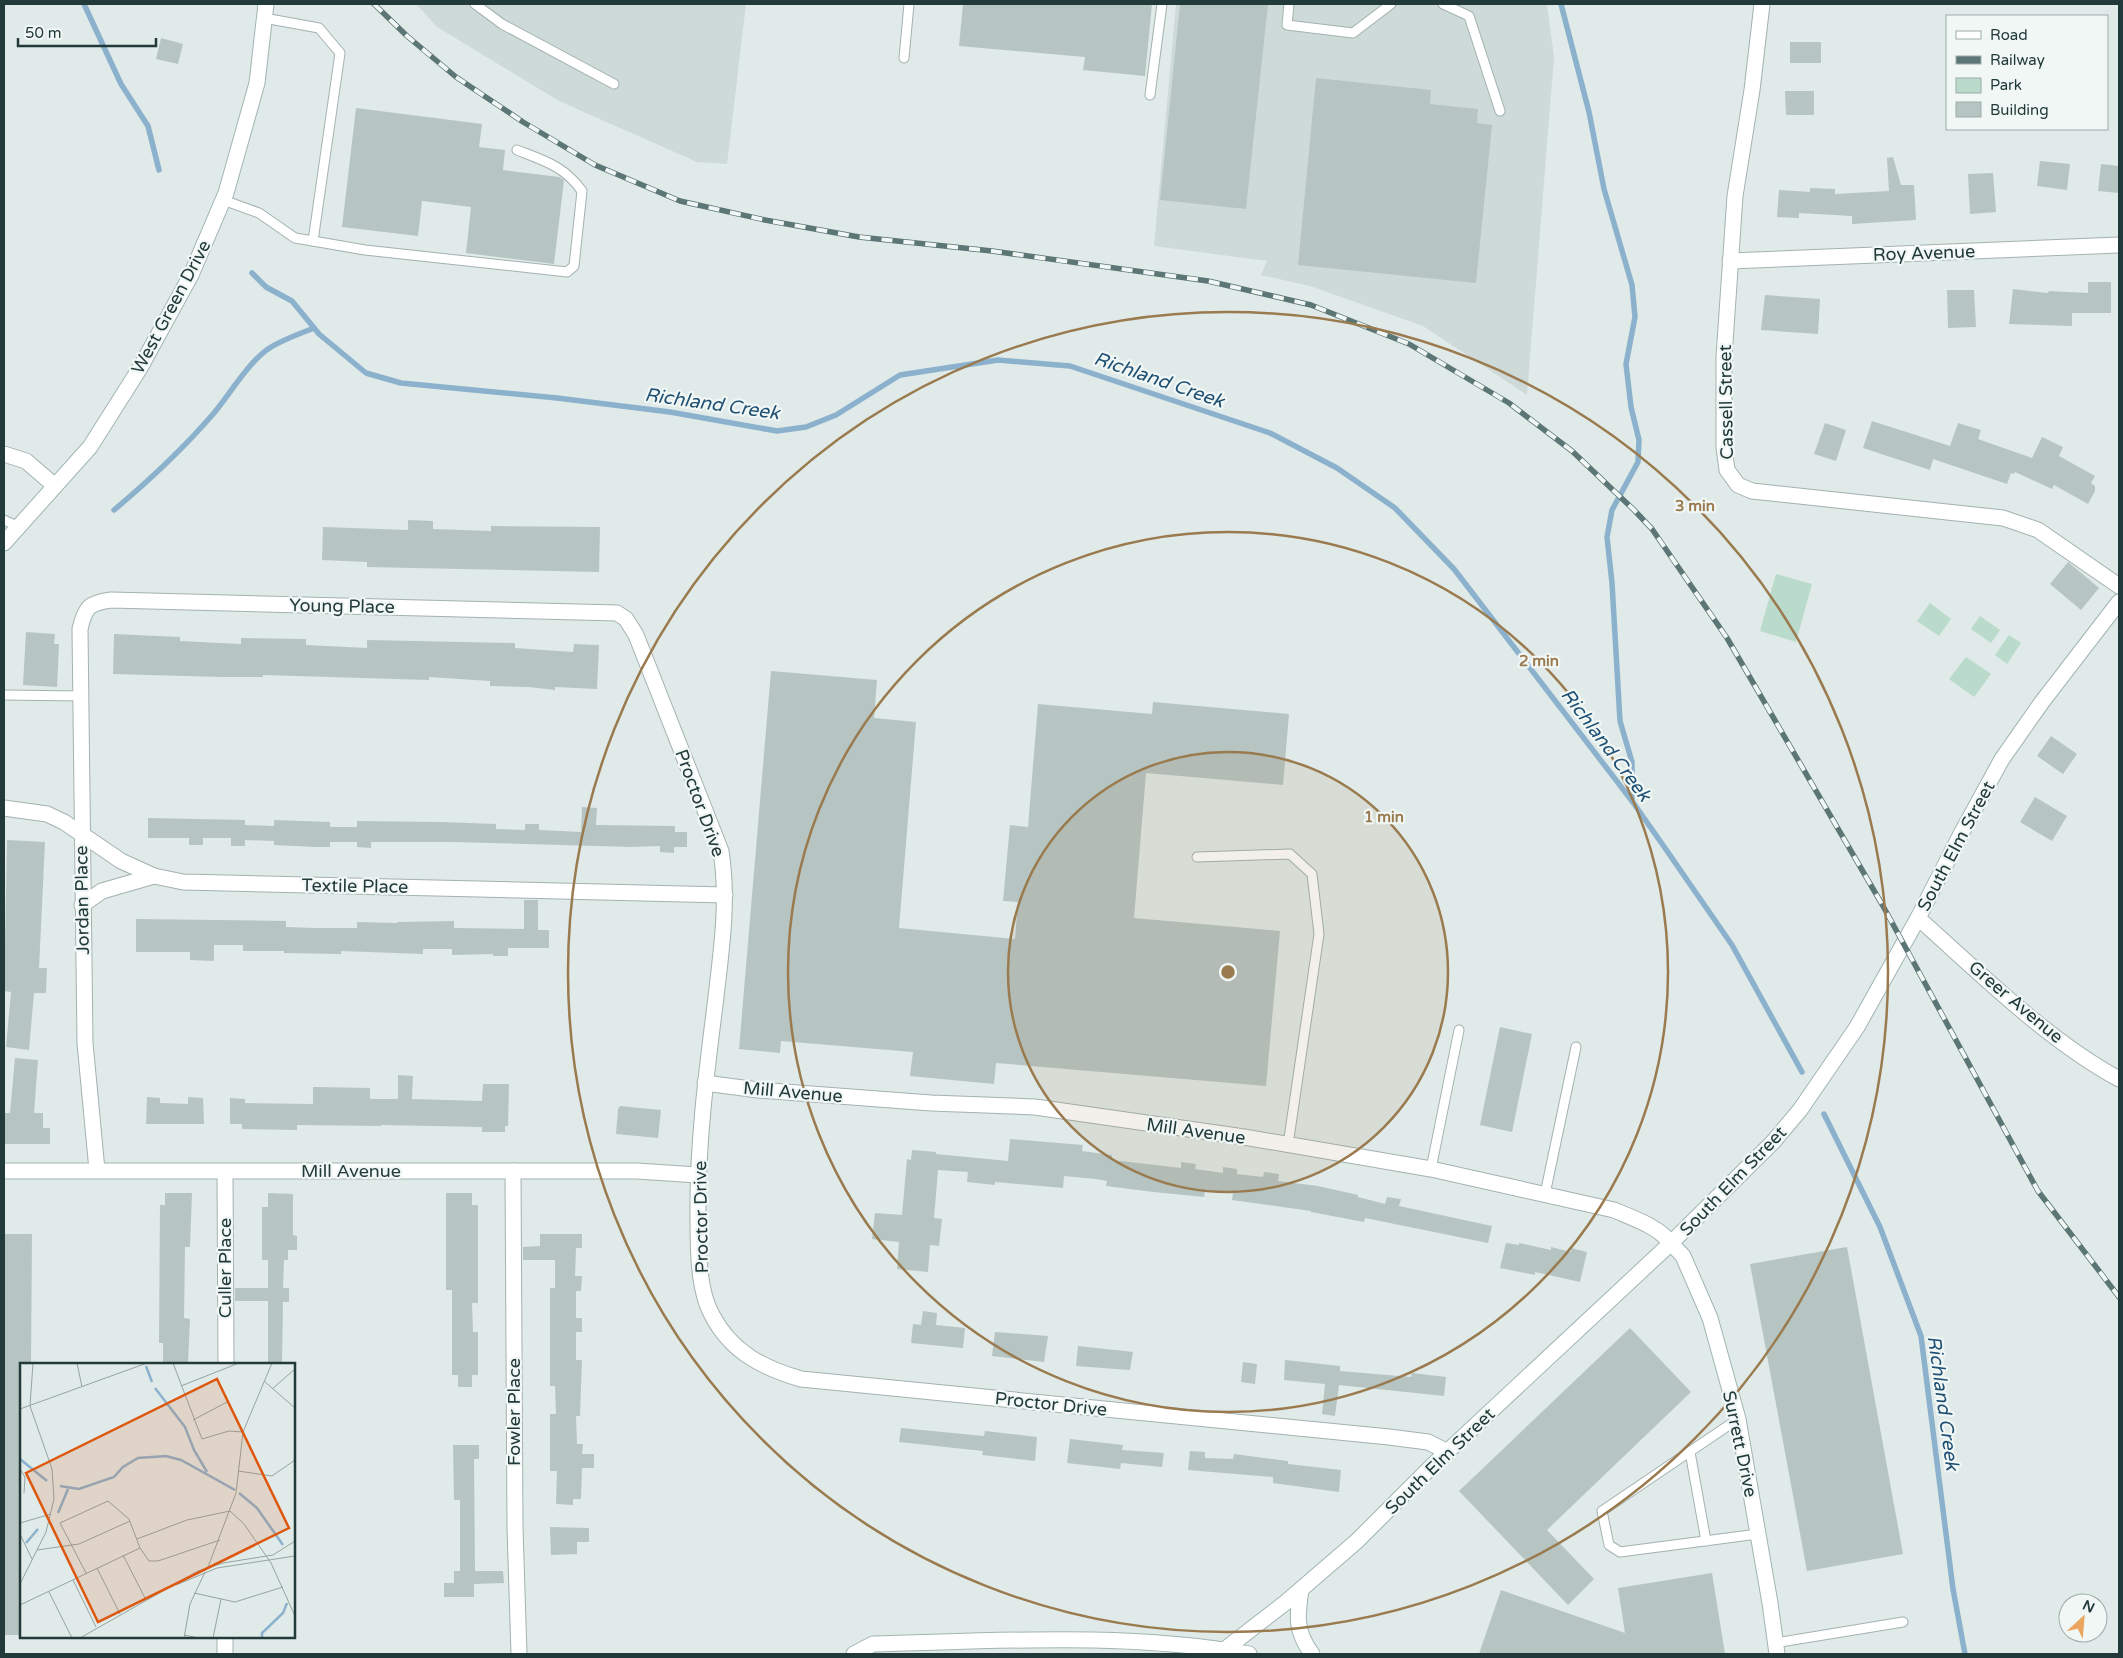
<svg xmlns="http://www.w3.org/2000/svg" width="2123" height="1658" font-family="'Varela Round',sans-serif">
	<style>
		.built { fill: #cedad8 }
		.green { fill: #badacb }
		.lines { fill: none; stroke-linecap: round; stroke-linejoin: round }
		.stream { stroke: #8bb1cd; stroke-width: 5.5 }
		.building { fill: #b6c5c2 }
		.lane-casing { stroke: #a3b2b0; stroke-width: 11 }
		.street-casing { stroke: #a3b2b0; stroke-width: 17 }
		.secondary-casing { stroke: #a0b5b3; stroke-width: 17 }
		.lane { stroke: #fff; stroke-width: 9 }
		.street { stroke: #fff; stroke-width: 15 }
		.secondary { stroke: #fff; stroke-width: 15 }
		.rail-casing { stroke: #5c7575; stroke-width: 5.5 }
		.rail { stroke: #f0f7f5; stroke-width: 4; stroke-dasharray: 11; stroke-linecap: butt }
		.ring { fill: none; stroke: #9a7a4f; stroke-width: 2.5 }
		.labels { text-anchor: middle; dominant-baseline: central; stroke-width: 4.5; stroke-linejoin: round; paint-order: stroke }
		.street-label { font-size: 18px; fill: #223a39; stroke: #f0f7f5 }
		.water-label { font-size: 19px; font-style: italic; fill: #1f4f72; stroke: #f0f7f5 }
		.inset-river { fill: none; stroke: #8bb1cd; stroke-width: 2.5 }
		.inset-road { fill: none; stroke: #94a4a2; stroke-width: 1 }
		.view { fill: #de570e; fill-opacity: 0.15; stroke: #de570e; stroke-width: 2.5 }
		.inset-edge { fill: none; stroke: #223a39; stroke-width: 2.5 }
		.centre { fill: #9a7a4f; stroke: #f0f7f5; stroke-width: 2.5 }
		.ring-label { font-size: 15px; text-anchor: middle; font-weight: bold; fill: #9a7a4f; stroke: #f0f7f5; stroke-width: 4.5; stroke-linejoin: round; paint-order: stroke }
	</style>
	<rect width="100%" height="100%" fill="#e0eae8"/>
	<g class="built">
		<path d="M416 4H746L727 164 697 162 559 101 437 27Z"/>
		<path d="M1176 4H1547L1554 57 1527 395 1423 326 1310 286 1261 275 1267 261 1154 246Z"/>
	</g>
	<g class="green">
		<path d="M1776 574 1812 584 1796 642 1760 631Z"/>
		<path d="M1930 603 1951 619 1939 636 1917 621Z"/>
		<path d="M1980 616 2000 630 1991 643 1971 629Z"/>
		<path d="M2009 635 2021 643 2007 664 1995 655Z"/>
		<path d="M1966 657 1991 674 1974 697 1949 679Z"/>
	</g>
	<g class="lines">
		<g class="stream">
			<path d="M84 4 121 84 148 126 159 170"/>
			<path d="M1561 4 1589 112 1604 189 1632 285 1635 317 1626 364 1631 407 1639 440 1638 462 1612 510 1607 537 1612 583 1620 721 1632 762V801"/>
			<path d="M252 273 266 287 292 301 319 334 366 373 401 383 557 398 670 412 777 431 806 427 836 415 900 375 998 360 1070 366 1270 433 1337 468 1395 508 1454 569 1632 801 1665 848 1732 945 1802 1072"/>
			<path d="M114 510C151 479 183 449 214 413 229 395 249 362 268 349 281 340 299 334 314 328"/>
			<path d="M1824 1114 1880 1227 1921 1336 1953 1589 1965 1654"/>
		</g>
	</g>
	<g class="building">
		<path d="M963 4H1152L1145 76 1083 70 1085 57 959 46Z"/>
		<path d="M1180 4H1268L1246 209 1160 200Z"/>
		<path d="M161 38 183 44 178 64 156 59Z"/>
		<rect x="1790" y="42" width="31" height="21"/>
		<path d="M1316 78 1431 90 1430 104 1478 109 1477 123 1492 125 1476 283 1298 265Z"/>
		<path d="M1785 91H1814V115H1786Z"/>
		<path d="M356 108 482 124 479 147 505 150 503 170 559 177 564 180 554 264 466 253 471 207 422 201 418 236 342 227Z"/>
		<path d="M1893 157 1901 185H1914L1916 220 1852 224V216L1799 213V218L1777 217 1779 190 1810 192V188L1835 189V194L1889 191 1887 158Z"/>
		<path d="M2040 161 2070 164 2067 190 2037 186Z"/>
		<path d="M2101 164 2119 166V193L2098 191Z"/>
		<path d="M1993 173 1996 212 1970 214 1968 174Z"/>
		<path d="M2088 282H2111V313H2072V326L2009 324 2013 289 2048 293 2049 291 2088 293Z"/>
		<path d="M1947 290H1974L1976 327 1948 328Z"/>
		<path d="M1765 295 1820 299 1818 334 1761 330Z"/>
		<path d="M1872 421 1950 446 1958 423 1981 430 1978 439 2032 458 2042 437 2063 447 2059 456 2095 476 2091 483 2095 486V491L2088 504 2054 485 2052 489 2015 472 2014 474 2011 473 2007 484 1933 459 1930 470 1863 448Z"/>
		<path d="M1825 423 1846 430 1836 461 1814 454Z"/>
		<path d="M408 520 433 521V529L491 531V526L600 527 599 572 367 567V562L322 560 323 527 408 530Z"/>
		<path d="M2068 562 2099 588 2081 610 2050 584Z"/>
		<path d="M26 632 55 634 54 644H59L57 687 23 685Z"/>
		<path d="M114 634 180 637V641L241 644V638L306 639V645L367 648V640L515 643V648L573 652 574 644 599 645 597 689 555 687V690L529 687 490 686V681L429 677V680L263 675V677H221L113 674Z"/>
		<path d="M771 671 877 680 874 718 916 722 899 928 1015 939 1018 902 1003 901 1010 825 1028 827 1038 704 1152 714 1153 702 1289 714 1283 785 1146 773 1134 918 1280 931 1266 1086 996 1063 994 1084 910 1076 913 1052 781 1041 780 1053 739 1049Z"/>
		<path d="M2051 736 2077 754 2063 774 2037 756Z"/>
		<path d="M2035 797 2067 816 2052 841 2020 822Z"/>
		<path d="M582 807 597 808 596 825 675 826V832H687V847H674V853L660 852V846L632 847 454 842H371V848L357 847V842H330V847H316L274 845V841L245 840V846H231V838H203V845H189V838H148V818L245 820V825L274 826V820L330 822V827H357V821L441 822 496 824V829L525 830V824H539V830L581 832Z"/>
		<path d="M7 840 45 842 39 968H47L46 993H34L29 1050 6 1047 11 992 4 991Z"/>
		<path d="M524 900H538V930H549V948H508V956H493V954L452 955V949H423V954L341 951V954L284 953V951H243V945H214V961L190 960V952H136V919L286 921V927L315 928H357V922L397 923V922L454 921V928L524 929Z"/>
		<path d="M1500 1027 1532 1034 1512 1132 1480 1125Z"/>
		<path d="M15 1058 38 1060 34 1113H43V1128H50V1144H4V1113H10Z"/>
		<path d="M398 1075 413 1076 412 1099 482 1101 483 1084H509L508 1126H505V1132H482V1127L381 1125V1126L297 1125V1130L242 1129V1124H230V1098L245 1099V1103L313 1104V1087L370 1088V1099H398Z"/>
		<path d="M147 1097 160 1098V1103L188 1104V1097L203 1098 204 1124H146Z"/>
		<path d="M620 1106 661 1110 658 1138 616 1134 618 1109Z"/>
		<path d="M1010 1139 1083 1145 1082 1151 1112 1155V1160L1181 1168V1162L1196 1164 1195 1169 1223 1173V1167L1237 1169V1174L1263 1177 1264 1172 1279 1174 1278 1181 1318 1186 1358 1195V1197L1385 1204 1387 1197 1401 1199 1399 1206 1492 1226 1488 1243 1365 1218 1364 1222 1311 1212V1211L1232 1200 1233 1193 1205 1191 1204 1197 1154 1192 1106 1186 1107 1181 1096 1179 1064 1176 1063 1188 995 1182V1185L967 1182 968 1172 938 1170 934 1218 942 1219 939 1246 930 1245 928 1272 897 1269 899 1242 872 1239 875 1213 902 1215 907 1159 911 1160 912 1150 936 1152V1154L1008 1161Z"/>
		<path d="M165 1193H192L190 1247H185L184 1318 190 1319 188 1364H163V1343H159L160 1205H165Z"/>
		<path d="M268 1193 293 1194V1235L297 1236V1250H288V1260H284L283 1288H289V1302H283L282 1364H268V1301H235V1288H268V1260H262V1207H268Z"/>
		<path d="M446 1193H472V1205H478V1303H472L473 1332H478V1375H472V1387H458V1375H452V1290H446Z"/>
		<path d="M4 1234H32L31 1364H21V1635H4Z"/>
		<path d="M540 1234H582V1248H576L575 1276H582L581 1291H576V1318H582V1332H576V1360H582L580 1416H576L577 1444H583L582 1454H594V1468H582L581 1499H573V1505L556 1504 557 1471H550V1414H556L555 1386H550V1288H555V1260H523V1247L540 1246Z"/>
		<path d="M1506 1243 1519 1245V1243L1551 1250V1247L1571 1252V1248L1587 1252 1580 1282 1535 1272V1275L1500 1268Z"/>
		<path d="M1847 1247 1903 1554 1807 1571 1750 1264Z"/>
		<path d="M923 1311 937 1313 936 1325 965 1328 963 1348 911 1343 913 1324 921 1325Z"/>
		<path d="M1630 1328 1691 1392 1547 1530 1594 1579 1568 1605 1459 1491Z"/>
		<path d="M995 1332 1048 1336 1044 1362 992 1356Z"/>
		<path d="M1078 1346 1133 1352 1130 1370 1076 1366Z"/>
		<path d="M1285 1360 1340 1366V1371L1411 1377 1412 1373 1446 1377 1444 1396 1339 1385 1335 1416 1322 1414 1325 1384 1284 1380Z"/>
		<path d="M1243 1362 1257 1364 1255 1384 1241 1382Z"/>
		<path d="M901 1428 984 1436 985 1431 1037 1437 1035 1461 982 1455 983 1451 899 1442Z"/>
		<path d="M1070 1439 1123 1445 1122 1450 1164 1453 1162 1467 1121 1463 1120 1469 1067 1463Z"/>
		<path d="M453 1445H479V1459H474L475 1571H503L504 1583 474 1584V1597H444V1583H454V1571H460V1500H454Z"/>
		<path d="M1190 1451 1205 1452V1458L1233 1459 1234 1454 1288 1461V1464L1341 1470 1339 1492 1273 1483V1477L1188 1470Z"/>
		<path d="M550 1527 589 1528V1542H577V1554L551 1555Z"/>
		<path d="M1712 1573 1725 1654H1479L1501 1590 1625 1633 1618 1588Z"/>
	</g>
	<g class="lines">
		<defs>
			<g id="lane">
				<path d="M475 4 502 24 614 84"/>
				<path d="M1289 4 1287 25 1353 33 1391 4"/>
				<path d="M1443 4 1469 16 1500 111"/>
				<path d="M904 58 909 4"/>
				<path d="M1150 95 1162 4"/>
				<path d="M223 200 259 213 295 238 313 241 340 53 319 28 264 18"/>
				<path d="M313 241 365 250 567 272 574 266 582 191C564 166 545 161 517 150"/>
				<path d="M4 520 19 527"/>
				<path d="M4 695 81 696"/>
				<path d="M1197 857 1290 854 1312 874 1319 934 1288 1145"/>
				<path d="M1431 1169 1459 1030"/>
				<path d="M1545 1194 1576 1047"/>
				<path d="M1738 1419 1602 1511 1609 1545 1620 1552 1758 1534"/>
				<path d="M1690 1452 1706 1541"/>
				<path d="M1775 1643 1903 1622"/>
			</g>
			<g id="street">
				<path d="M1762 4 1752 90 1735 196 1724 357V447L1727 470 1738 485 1752 491 2003 518 2038 530 2119 586"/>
				<path d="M1730 261 2119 245"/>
				<path d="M4 454 26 461 55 486"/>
				<path d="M4 808 47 814 64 822 121 861 154 876 183 882 725 895"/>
				<path d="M82 905 102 891 154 876"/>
				<path d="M1918 918C1979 972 2048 1041 2119 1079"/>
				<path d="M705 1083 758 1090 931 1103 1035 1107 1244 1137 1431 1169 1614 1210C1635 1219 1657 1226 1671 1243"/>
				<path d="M97 1170 85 1043 80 629C85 607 89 603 111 600L617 613 626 619 636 635 721 851C729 902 721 953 715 1005 706 1076 697 1147 698 1219 698 1248 698 1290 712 1315 731 1352 763 1368 801 1379L1389 1437 1428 1442 1448 1452"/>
				<path d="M4 1171H637L697 1175"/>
				<path d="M513 1171 515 1528 519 1654"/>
				<path d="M225 1172 226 1364"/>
				<path d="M225 1654V1637"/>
			</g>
			<g id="secondary">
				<path d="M4 543 90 447 140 368 191 275 226 193 257 83 266 4"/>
				<path d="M1671 1243 1683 1256 1710 1318 1738 1419 1770 1603 1777 1654"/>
				<path d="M1301 1590C1297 1616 1295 1631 1312 1654"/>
				<path d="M854 1654 873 1644C998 1641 1126 1632 1249 1654"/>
				<path d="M1219 1654 1285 1603 1357 1541 1432 1466 1671 1243 1773 1142 1800 1110 1857 1027 1918 918 1962 832 2002 759 2042 702 2119 602"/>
			</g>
		</defs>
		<use href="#lane" class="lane-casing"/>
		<use href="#street" class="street-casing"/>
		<use href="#secondary" class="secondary-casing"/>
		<use href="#lane" class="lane"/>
		<use href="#street" class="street"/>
		<use href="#secondary" class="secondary"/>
		<defs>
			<path id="rail" d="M374 4 407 36 456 77 523 122 595 165 680 201 765 220 859 237 992 251 1208 281 1311 305 1409 344 1509 403 1572 451 1634 510 1652 529 1727 638 1883 906 2038 1191 2119 1297"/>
		</defs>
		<use href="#rail" class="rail-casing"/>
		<use href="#rail" class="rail"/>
	</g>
	<circle cx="1228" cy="972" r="220" fill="#9a7a4f" fill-opacity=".12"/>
	<g class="ring">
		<circle cx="1228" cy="972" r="220"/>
		<circle cx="1228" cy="972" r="440"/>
		<circle cx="1228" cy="972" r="660"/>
	</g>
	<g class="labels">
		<g class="street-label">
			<text transform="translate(1924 253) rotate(-2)">Roy Avenue</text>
			<text transform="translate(171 307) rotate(-62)">West Green Drive</text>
			<text transform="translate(1726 402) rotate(-91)">Cassell Street</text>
			<text transform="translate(342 606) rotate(1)">Young Place</text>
			<text transform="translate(700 803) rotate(70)">Proctor Drive</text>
			<text transform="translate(1956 846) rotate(-62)">South Elm Street</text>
			<text transform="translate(355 886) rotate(1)">Textile Place</text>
			<text transform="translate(82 900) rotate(-91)">Jordan Place</text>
			<text transform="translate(2016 1002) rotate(40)">Greer Avenue</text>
			<text transform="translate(793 1092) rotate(5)">Mill Avenue</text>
			<text transform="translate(1196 1131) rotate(8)">Mill Avenue</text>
			<text x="351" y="1171">Mill Avenue</text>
			<text transform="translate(1733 1181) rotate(-46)">South Elm Street</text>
			<text transform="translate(701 1217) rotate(-91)">Proctor Drive</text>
			<text transform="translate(225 1268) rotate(-90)">Culler Place</text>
			<text transform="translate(1051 1404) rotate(6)">Proctor Drive</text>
			<text transform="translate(514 1412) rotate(-90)">Fowler Place</text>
			<text transform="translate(1740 1444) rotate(78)">Surrett Drive</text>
			<text transform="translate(1440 1461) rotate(-44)">South Elm Street</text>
		</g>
		<g class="water-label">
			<text transform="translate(1159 380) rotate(19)">Richland Creek</text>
			<text transform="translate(712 404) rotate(8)">Richland Creek</text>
			<text transform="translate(1606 745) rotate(53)">Richland Creek</text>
			<text transform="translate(1943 1403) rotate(82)">Richland Creek</text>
		</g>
	</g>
	<g transform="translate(20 1363)">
		<rect width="275" height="275" fill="#e0eae8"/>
		<path class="inset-river" d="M126 3 132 19M135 25 165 64 174 87 187 109M0 96 27 118M40 123 59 126 94 114 103 104 118 95 146 93 161 97 215 127M219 130 237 145 263 182M38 150 48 126M6 180 18 166M242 275V270L263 250 267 240"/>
		<path class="inset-road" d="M57 0 62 24M153 0 182 76 209 68 223 69M244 18 275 45M161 23 219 0M252 26 275 6M0 46 127 0M173 57 209 38M0 106 5 114 4 130M218 108 252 113 275 97M210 148 224 161 251 200 275 253M0 160 31 151M0 171 12 196M117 176 167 157 210 148M17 187 59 181 110 158M103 192 126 237M188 204 216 130 223 69 252 0M77 205 100 251M66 210 40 160 88 138 109 156 120 185 129 198H138L200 177M53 217 76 264M0 221 26 169 34 136 32 106 10 43 13 0M156 222 197 205 275 193M29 229 52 275M174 230 215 239 263 224M0 242 120 185M164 272 179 275M60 275 178 208 203 200 253 192 275 178M164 275 170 241 185 209M193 275 201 236"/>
		<path class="view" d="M197 16 269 165 78 259 6 110Z"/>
		<rect width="275" height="275" class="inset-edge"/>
	</g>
	<circle cx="1228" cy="972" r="8" class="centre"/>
	<g class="ring-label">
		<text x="1695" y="511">3 min</text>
		<text x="1539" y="666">2 min</text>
		<text x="1384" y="822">1 min</text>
	</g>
	<rect width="2123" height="1658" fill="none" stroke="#223a39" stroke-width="10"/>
	<rect x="1946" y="15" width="162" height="115" fill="#f0f7f5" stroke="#9eabaa"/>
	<rect x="1956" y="31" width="25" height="8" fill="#ffffff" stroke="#9eabaa"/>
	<text x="1990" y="40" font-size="15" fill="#223a39">Road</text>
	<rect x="1956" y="56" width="25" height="8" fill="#5c7575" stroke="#9eabaa"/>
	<text x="1990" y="65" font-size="15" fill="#223a39">Railway</text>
	<rect x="1956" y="78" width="25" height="15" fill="#badacb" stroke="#9eabaa"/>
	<text x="1990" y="90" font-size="15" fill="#223a39">Park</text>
	<rect x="1956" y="102" width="25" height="15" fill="#b6c5c2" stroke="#9eabaa"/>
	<text x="1990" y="115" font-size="15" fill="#223a39">Building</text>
	<g transform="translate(2083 1618) rotate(26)"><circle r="24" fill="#f0f7f5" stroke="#9eabaa"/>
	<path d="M0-4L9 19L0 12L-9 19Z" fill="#eaa55e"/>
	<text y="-8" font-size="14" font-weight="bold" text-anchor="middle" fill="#223a39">N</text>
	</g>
	<path d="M18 38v8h138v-8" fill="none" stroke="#223a39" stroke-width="2.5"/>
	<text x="25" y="38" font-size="15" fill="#223a39" stroke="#f0f7f5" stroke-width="4" paint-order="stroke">50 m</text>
</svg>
